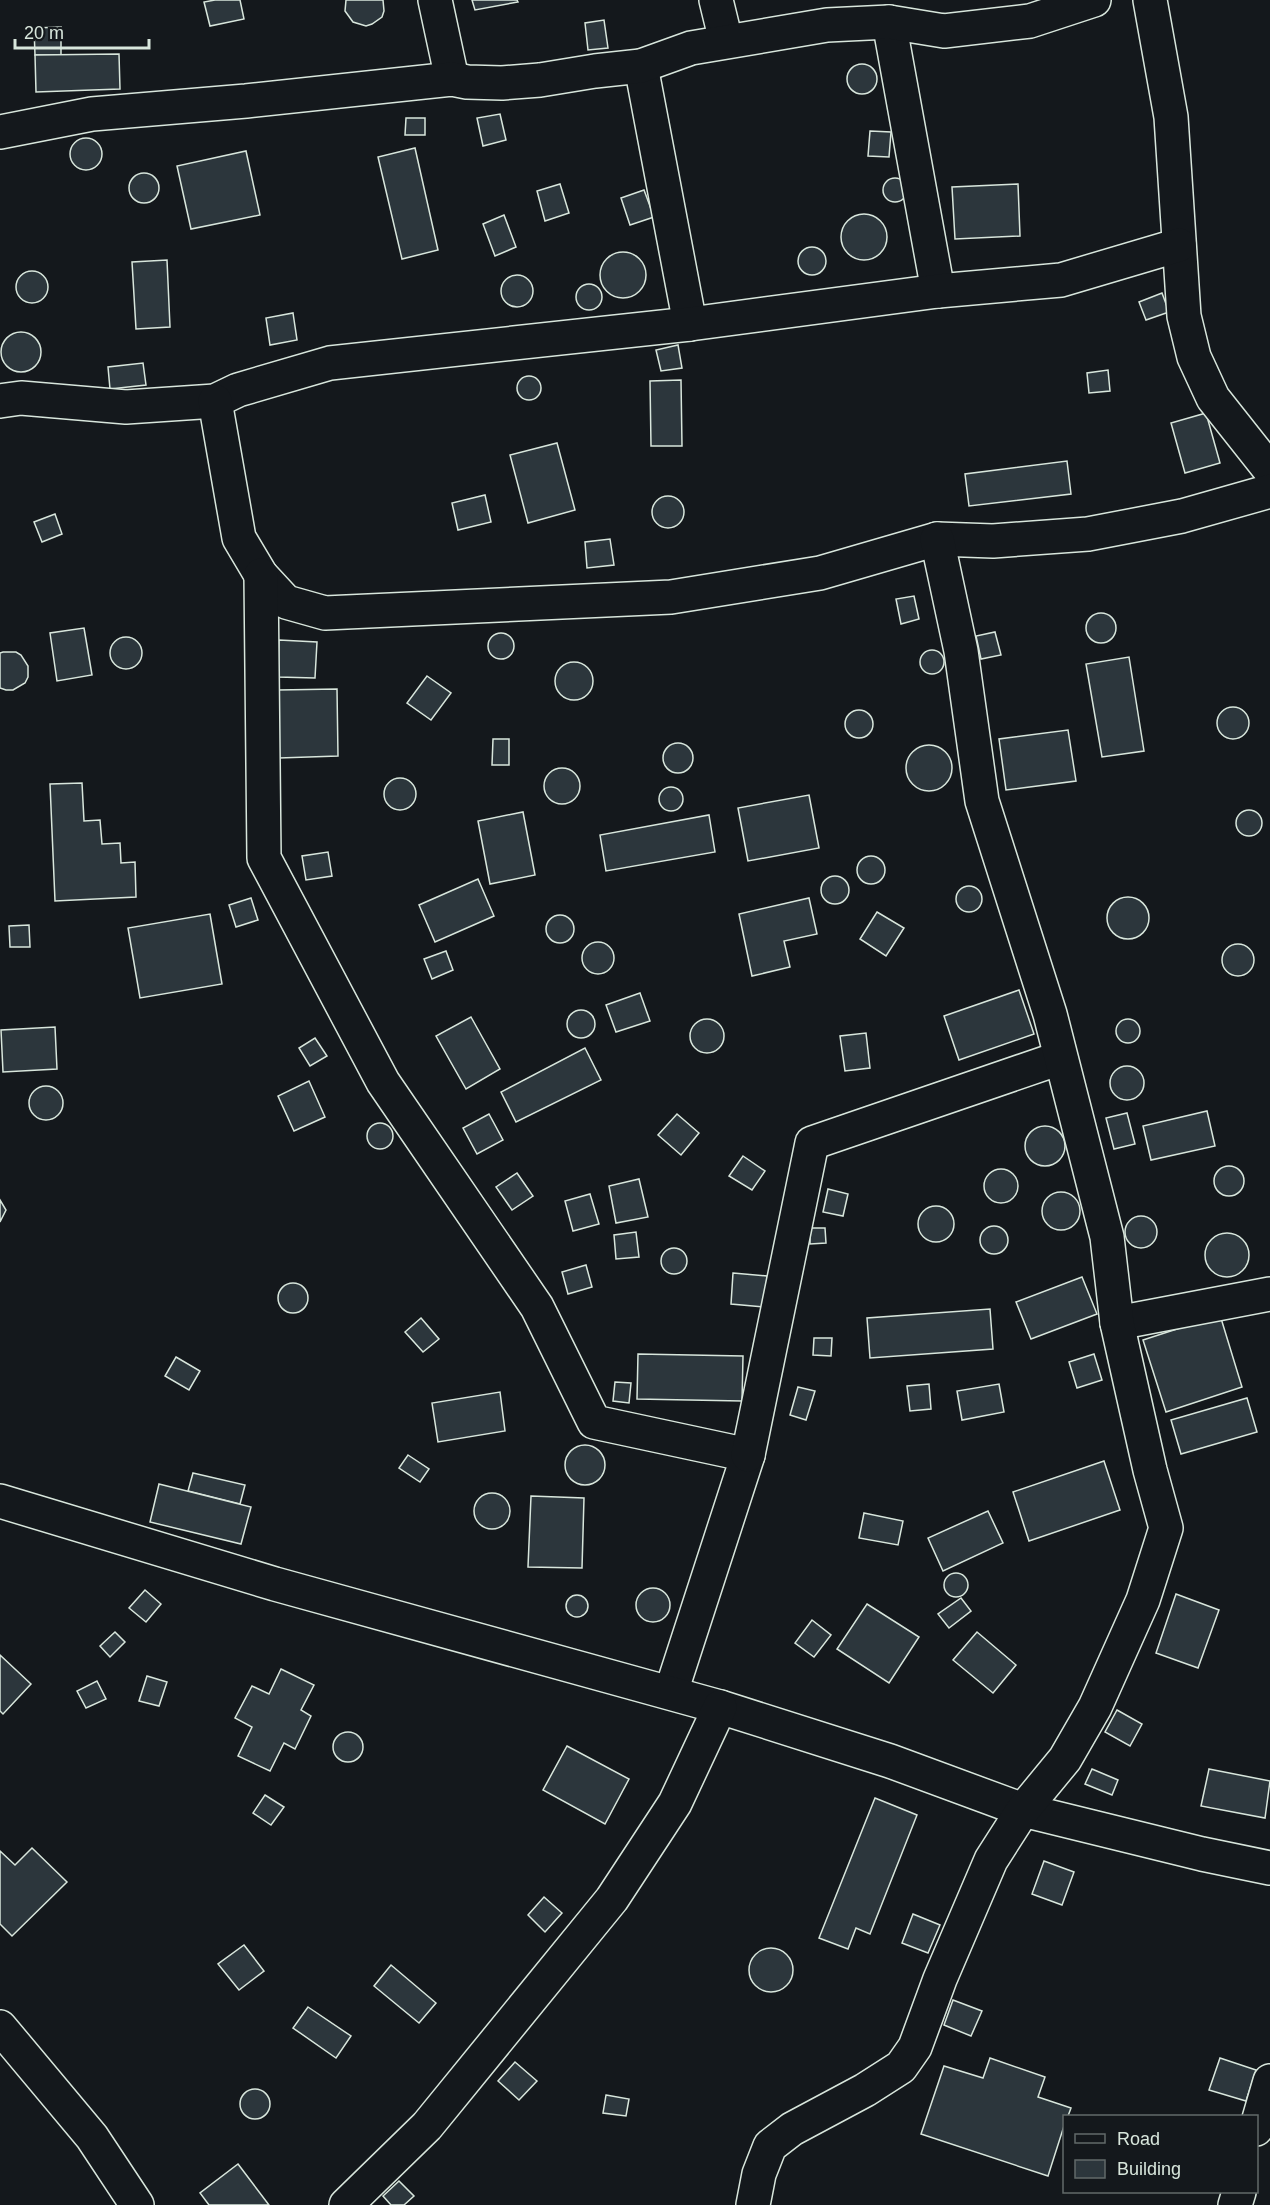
<svg xmlns="http://www.w3.org/2000/svg" width="1270" height="2205" font-family="Helvetica,sans-serif">
	<style>
		.building { fill: #2c363c; stroke: #d8e6dc; stroke-width: 1.5 }
		.lines { fill: none; stroke-linecap: round; stroke-linejoin: round }
		.street-casing { stroke: #d8e6dc; stroke-width: 36 }
		.street { stroke: #14181c; stroke-width: 33 }
	</style>
	<rect width="100%" height="100%" fill="#14181c"/>
	<g class="building">
		<path d="M215 0H240L244 19 210 26 204 2Z"/>
		<path d="M346 0H383L384 11 382 17 372 24 366 26 353 22 345 11Z"/>
		<path d="M472 0H517L518 2 475 10Z"/>
		<path d="M604 20 608 48 588 50 585 23Z"/>
		<path d="M61 27V55H35L34 28Z"/>
		<path d="M119 54 120 89 36 92 35 55Z"/>
		<circle cx="862" cy="79" r="15"/>
		<path d="M500 114 506 140 483 146 477 118Z"/>
		<path d="M406 118H425V135H405Z"/>
		<path d="M870 131 891 132 889 157 868 156Z"/>
		<circle cx="86" cy="154" r="16"/>
		<path d="M415 148 438 250 402 259 378 157Z"/>
		<path d="M246 151 260 215 191 229 177 166Z"/>
		<circle cx="144" cy="188" r="15"/>
		<circle cx="895" cy="190" r="12"/>
		<path d="M560 184 569 213 545 221 537 191Z"/>
		<path d="M1018 184 1020 236 955 239 952 187Z"/>
		<path d="M644 190 654 217 630 225 621 198Z"/>
		<circle cx="864" cy="237" r="23"/>
		<path d="M504 215 516 247 495 256 483 224Z"/>
		<circle cx="812" cy="261" r="14"/>
		<circle cx="623" cy="275" r="23"/>
		<path d="M167 260 170 327 136 329 132 262Z"/>
		<circle cx="32" cy="287" r="16"/>
		<circle cx="517" cy="291" r="16"/>
		<circle cx="589" cy="297" r="13"/>
		<path d="M1162 293 1169 312 1146 320 1139 302Z"/>
		<path d="M293 313 297 340 270 345 266 318Z"/>
		<circle cx="21" cy="352" r="20"/>
		<path d="M678 345 682 368 661 371 656 350Z"/>
		<path d="M143 363 146 385 110 389 108 367Z"/>
		<path d="M1108 370 1110 391 1089 393 1087 373Z"/>
		<circle cx="529" cy="388" r="12"/>
		<path d="M681 380 682 446H651L650 381Z"/>
		<path d="M1206 413 1220 463 1185 473 1171 423Z"/>
		<path d="M557 443 575 510 528 523 510 455Z"/>
		<path d="M1067 461 1071 494 969 506 965 474Z"/>
		<path d="M485 495 491 522 458 530 452 503Z"/>
		<circle cx="668" cy="512" r="16"/>
		<path d="M55 514 62 534 42 542 34 522Z"/>
		<path d="M610 539 614 565 587 568 585 542Z"/>
		<path d="M914 596 919 619 901 624 896 599Z"/>
		<circle cx="1101" cy="628" r="15"/>
		<path d="M84 628 92 675 57 681 50 633Z"/>
		<path d="M995 632 1001 655 981 659 976 636Z"/>
		<circle cx="501" cy="646" r="13"/>
		<circle cx="126" cy="653" r="16"/>
		<path d="M279 640 317 642 315 678 278 677Z"/>
		<circle cx="932" cy="662" r="12"/>
		<path d="M3 652H16L21 655 28 666V677L25 683 13 690H6L0 688V653Z"/>
		<path d="M1129 657 1144 751 1102 757 1086 664Z"/>
		<circle cx="574" cy="681" r="19"/>
		<path d="M427 676 451 693 431 720 407 703Z"/>
		<path d="M337 689 338 756 279 758 278 690Z"/>
		<circle cx="1233" cy="723" r="16"/>
		<circle cx="859" cy="724" r="14"/>
		<path d="M1068 730 1076 781 1006 790 999 739Z"/>
		<path d="M493 739H509V765H492Z"/>
		<circle cx="678" cy="758" r="15"/>
		<circle cx="929" cy="768" r="23"/>
		<circle cx="562" cy="786" r="18"/>
		<circle cx="400" cy="794" r="16"/>
		<path d="M82 783 84 821 100 820 102 844 120 843 121 863 135 862 136 897 55 901 50 784Z"/>
		<circle cx="671" cy="799" r="12"/>
		<path d="M809 795 819 848 748 861 738 808Z"/>
		<circle cx="1249" cy="823" r="13"/>
		<path d="M523 812 535 875 490 884 478 821Z"/>
		<path d="M709 815 715 852 606 871 600 835Z"/>
		<path d="M328 852 332 876 306 880 302 856Z"/>
		<circle cx="871" cy="870" r="14"/>
		<circle cx="835" cy="890" r="14"/>
		<path d="M478 879 494 916 435 942 419 905Z"/>
		<circle cx="969" cy="899" r="13"/>
		<circle cx="1128" cy="918" r="21"/>
		<path d="M251 898 258 920 236 927 229 905Z"/>
		<path d="M809 898 817 934 784 941 790 967 752 976 739 914Z"/>
		<path d="M877 912 904 928 886 956 860 939Z"/>
		<path d="M210 914 222 984 140 998 128 928Z"/>
		<circle cx="560" cy="929" r="14"/>
		<path d="M29 925 30 947H10L9 926Z"/>
		<circle cx="598" cy="958" r="16"/>
		<circle cx="1238" cy="960" r="16"/>
		<path d="M446 951 453 970 432 979 424 959Z"/>
		<path d="M1019 990 1034 1034 959 1060 944 1016Z"/>
		<path d="M640 993 650 1021 616 1032 606 1005Z"/>
		<circle cx="581" cy="1024" r="14"/>
		<path d="M471 1017 500 1069 466 1089 436 1036Z"/>
		<circle cx="1128" cy="1031" r="12"/>
		<circle cx="707" cy="1036" r="17"/>
		<path d="M55 1027 57 1069 3 1072 1 1030Z"/>
		<path d="M866 1033 870 1068 845 1071 840 1036Z"/>
		<path d="M315 1038 327 1056 310 1066 299 1048Z"/>
		<path d="M585 1048 601 1080 516 1122 501 1092Z"/>
		<circle cx="1127" cy="1083" r="17"/>
		<path d="M309 1081 325 1117 294 1131 278 1096Z"/>
		<circle cx="46" cy="1103" r="17"/>
		<path d="M1207 1111 1215 1146 1151 1160 1143 1126Z"/>
		<path d="M1127 1113 1135 1144 1114 1149 1106 1118Z"/>
		<path d="M489 1114 503 1140 477 1154 463 1128Z"/>
		<path d="M677 1114 699 1133 681 1155 658 1135Z"/>
		<circle cx="380" cy="1136" r="13"/>
		<circle cx="1045" cy="1146" r="20"/>
		<path d="M743 1156 765 1171 752 1190 729 1176Z"/>
		<circle cx="1229" cy="1181" r="15"/>
		<circle cx="1001" cy="1186" r="17"/>
		<path d="M517 1173 533 1196 512 1210 496 1187Z"/>
		<path d="M639 1179 648 1217 616 1223 609 1186Z"/>
		<path d="M828 1189 848 1194 843 1216 823 1212Z"/>
		<circle cx="1061" cy="1211" r="19"/>
		<path d="M590 1194 599 1224 573 1231 565 1201Z"/>
		<path d="M0 1200 6 1210 0 1222Z"/>
		<circle cx="936" cy="1224" r="18"/>
		<circle cx="1141" cy="1232" r="16"/>
		<circle cx="994" cy="1240" r="14"/>
		<path d="M810 1228H825L826 1243 810 1244Z"/>
		<path d="M636 1232 639 1257 616 1259 614 1235Z"/>
		<circle cx="1227" cy="1255" r="22"/>
		<circle cx="674" cy="1261" r="13"/>
		<path d="M586 1265 592 1287 568 1294 562 1272Z"/>
		<path d="M733 1273 767 1276 765 1307 731 1304Z"/>
		<path d="M1082 1277 1097 1314 1031 1339 1016 1302Z"/>
		<circle cx="293" cy="1298" r="15"/>
		<path d="M990 1309 993 1349 870 1358 867 1318Z"/>
		<path d="M1220 1315 1242 1387 1166 1412 1143 1340Z"/>
		<path d="M421 1318 439 1339 423 1352 405 1332Z"/>
		<path d="M814 1338H832L831 1356 813 1355Z"/>
		<path d="M638 1354 743 1356 742 1401 637 1399Z"/>
		<path d="M1094 1354 1102 1380 1077 1388 1069 1362Z"/>
		<path d="M176 1357 200 1371 189 1390 165 1376Z"/>
		<path d="M615 1382 631 1383 629 1403 613 1401Z"/>
		<path d="M929 1384 931 1409 910 1411 907 1386Z"/>
		<path d="M999 1384 1004 1412 962 1420 957 1391Z"/>
		<path d="M798 1387 815 1391 806 1420 790 1415Z"/>
		<path d="M500 1392 505 1431 438 1442 432 1403Z"/>
		<path d="M1247 1398 1257 1432 1181 1454 1171 1420Z"/>
		<circle cx="585" cy="1465" r="20"/>
		<path d="M408 1455 429 1469 420 1482 399 1468Z"/>
		<path d="M1104 1461 1120 1510 1029 1541 1013 1492Z"/>
		<path d="M193 1473 245 1485 240 1504 188 1491Z"/>
		<path d="M159 1484 251 1507 241 1544 150 1522Z"/>
		<circle cx="492" cy="1511" r="18"/>
		<path d="M531 1496 584 1498 582 1568 528 1567Z"/>
		<path d="M988 1511 1003 1543 943 1571 928 1538Z"/>
		<path d="M864 1513 903 1521 898 1545 859 1538Z"/>
		<circle cx="956" cy="1585" r="12"/>
		<circle cx="653" cy="1605" r="17"/>
		<path d="M145 1590 161 1604 146 1622 129 1608Z"/>
		<path d="M1176 1594 1219 1610 1198 1668 1156 1653Z"/>
		<circle cx="577" cy="1606" r="11"/>
		<path d="M961 1598 971 1611 949 1628 938 1614Z"/>
		<path d="M867 1604 919 1637 889 1683 837 1649Z"/>
		<path d="M812 1620 831 1635 814 1657 795 1643Z"/>
		<path d="M115 1632 125 1642 110 1657 100 1646Z"/>
		<path d="M977 1632 1016 1665 993 1693 953 1660Z"/>
		<path d="M0 1655 31 1684 3 1714 0 1711Z"/>
		<path d="M281 1669 314 1685 301 1710 311 1716 295 1749 284 1743 270 1771 238 1756 252 1727 235 1718 252 1686 269 1694Z"/>
		<path d="M147 1676 167 1682 159 1706 139 1701Z"/>
		<path d="M97 1681 106 1699 86 1708 77 1691Z"/>
		<path d="M1117 1710 1142 1724 1130 1746 1105 1732Z"/>
		<circle cx="348" cy="1747" r="15"/>
		<path d="M567 1746 629 1779 605 1824 543 1790Z"/>
		<path d="M1092 1769 1118 1780 1112 1795 1085 1784Z"/>
		<path d="M1209 1769 1270 1781 1265 1818 1201 1806Z"/>
		<path d="M265 1795 284 1807 271 1825 253 1813Z"/>
		<path d="M875 1798 917 1815 870 1934 856 1928 848 1949 819 1938Z"/>
		<path d="M32 1848 67 1882 12 1936 0 1924V1851L15 1865Z"/>
		<path d="M1044 1861 1074 1872 1062 1905 1032 1894Z"/>
		<path d="M544 1897 562 1913 545 1932 528 1915Z"/>
		<path d="M913 1914 940 1925 928 1953 902 1943Z"/>
		<path d="M244 1945 264 1971 239 1990 218 1964Z"/>
		<circle cx="771" cy="1970" r="22"/>
		<path d="M391 1965 436 2003 419 2023 374 1986Z"/>
		<path d="M953 2000 982 2011 971 2036 944 2025Z"/>
		<path d="M308 2007 351 2036 336 2058 293 2028Z"/>
		<path d="M990 2058 1045 2077 1038 2097 1071 2108 1068 2116H1064V2126L1048 2176 921 2134 944 2066 983 2078Z"/>
		<path d="M1220 2058 1256 2070 1246 2101 1209 2090Z"/>
		<path d="M515 2062 537 2081 519 2100 498 2081Z"/>
		<circle cx="255" cy="2104" r="15"/>
		<path d="M606 2095 629 2099 626 2116 603 2113Z"/>
		<path d="M238 2164 269 2205H209L200 2193Z"/>
		<path d="M399 2181 414 2196 404 2205H391L383 2196Z"/>
	</g>
	<g class="lines">
		<defs>
			<g id="street">
				<path d="M435 0 452 79"/>
				<path d="M716 0 726 41"/>
				<path d="M1150 0 1171 117 1184 316 1194 357 1213 398 1270 470"/>
				<path d="M889 22 938 291"/>
				<path d="M641 66 690 324"/>
				<path d="M0 132 92 114 246 101 452 79 467 82 502 83 540 80 595 71 641 66 691 48 827 25 889 22 944 31 1030 21 1094 0"/>
				<path d="M0 401 21 398 126 407 215 401 238 390 330 363 690 324 938 291 1061 280 1179 245"/>
				<path d="M215 401 239 538 261 575 286 602 325 613 671 597 820 573 937 539 993 541 1088 534 1182 516 1270 491"/>
				<path d="M261 575 264 858 383 1082 537 1307 594 1422 748 1455 671 1692"/>
				<path d="M1117 1323 1270 1294"/>
				<path d="M748 1455 812 1143 1060 1058"/>
				<path d="M0 1501 275 1584 720 1707 890 1761 1023 1810 1202 1854 1270 1868"/>
				<path d="M0 2027 92 2137 137 2205"/>
				<path d="M1256 2129 1270 2081"/>
				<path d="M346 2205 427 2126 612 1899 675 1803 720 1707"/>
				<path d="M753 2205 759 2174 770 2146 792 2129 865 2090 901 2067 915 2047 940 1979 991 1860 1023 1810 1065 1759 1095 1707 1143 1600 1166 1528 1150 1470 1117 1323 1107 1237 1050 1014 982 801 961 651 937 539"/>
				<path d="M1235 2205 1239 2192"/>
			</g>
		</defs>
		<use href="#street" class="street-casing"/>
		<use href="#street" class="street"/>
	</g>
	<rect x="1063" y="2115" width="195" height="78" fill="#14181c" stroke="#626a69" stroke-width="1.5"/>
	<rect x="1075" y="2134" width="30" height="9" fill="#14181c" stroke="#626a69" stroke-width="1.5"/>
	<text x="1117" y="2145" font-size="18" fill="#d8e6dc">Road</text>
	<rect x="1075" y="2160" width="30" height="18" fill="#2c363c" stroke="#626a69" stroke-width="1.5"/>
	<text x="1117" y="2175" font-size="18" fill="#d8e6dc">Building</text>
	<path d="M15 39v9h134v-9" fill="none" stroke="#d8e6dc" stroke-width="3"/>
	<text x="24" y="39" font-size="18" fill="#d8e6dc" stroke="#14181c" stroke-width="4.5" paint-order="stroke">20 m</text>
</svg>
